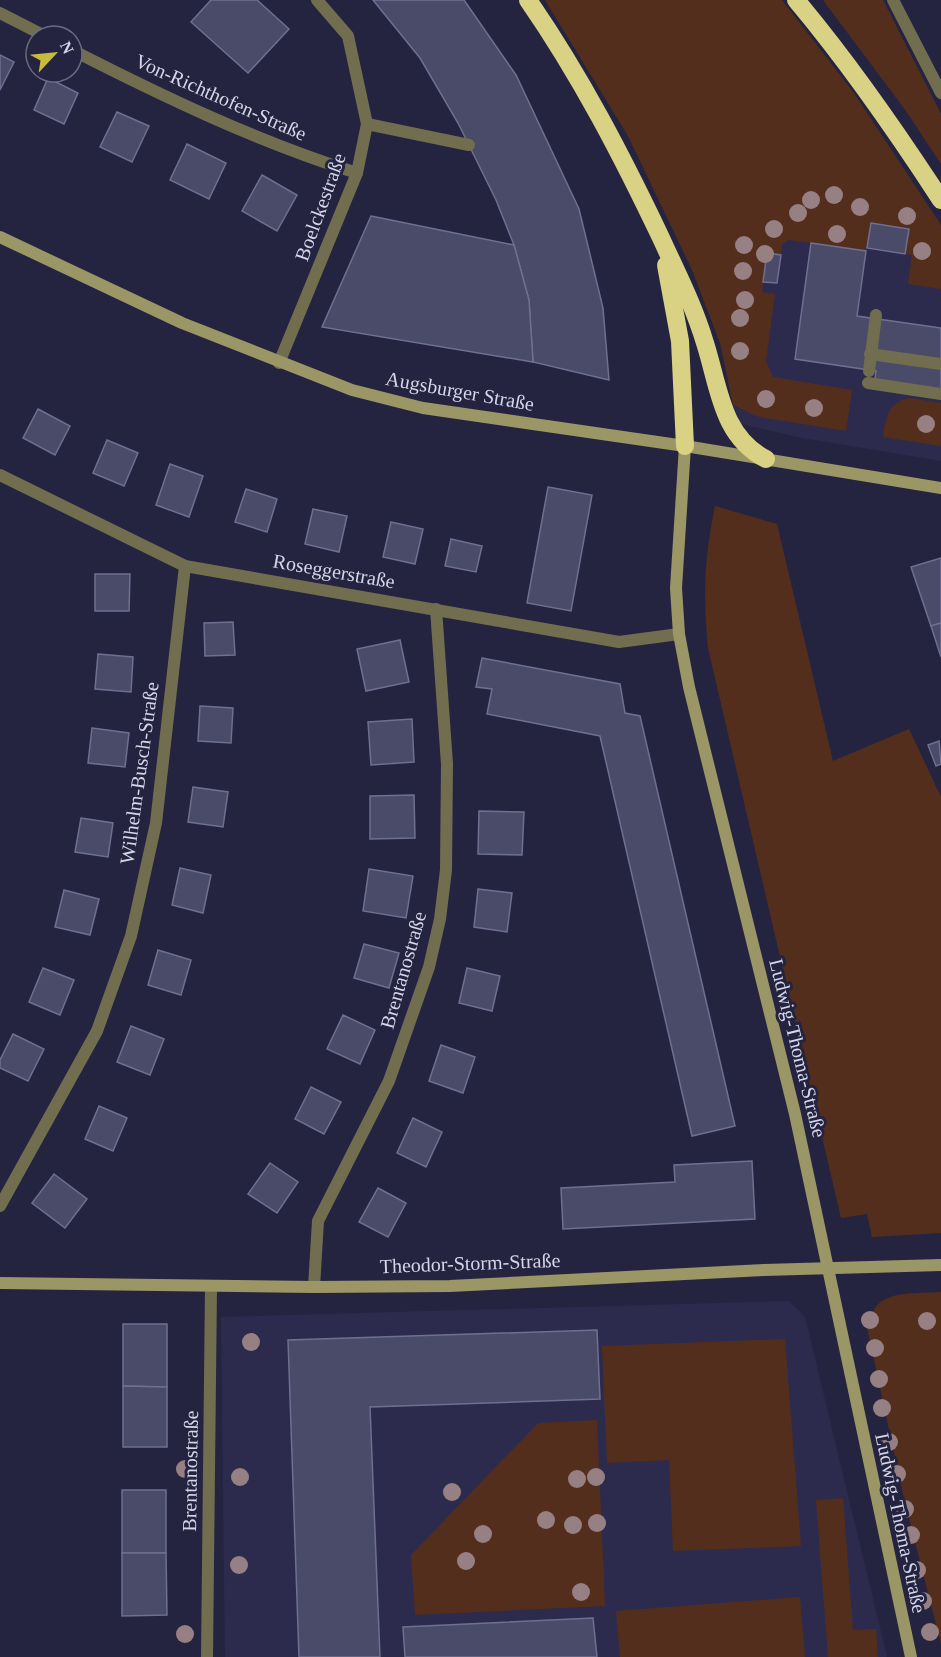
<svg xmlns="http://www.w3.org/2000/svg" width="941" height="1657" font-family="'Times New Roman',serif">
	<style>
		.built { fill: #2c2b4e }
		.green { fill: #542e1d }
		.building { fill: #4a4a69; stroke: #6f6f91; stroke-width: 1.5 }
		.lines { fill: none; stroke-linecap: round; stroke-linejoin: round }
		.lane { stroke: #716e50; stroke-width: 12 }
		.street { stroke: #716e50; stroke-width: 12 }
		.secondary { stroke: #9b9665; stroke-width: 12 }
		.highway { stroke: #d9d183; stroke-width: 18 }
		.tree { fill: #978084 }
		.labels { text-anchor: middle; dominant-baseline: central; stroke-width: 6; stroke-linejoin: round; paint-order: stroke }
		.street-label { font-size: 20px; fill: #d5d6e9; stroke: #252440 }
	</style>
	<rect width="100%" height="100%" fill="#252440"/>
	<g class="built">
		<path d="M761 202 941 225V461L802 438 741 424 733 405 746 411Z"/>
		<path d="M789 1301 805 1317 887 1657H225L221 1317Z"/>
	</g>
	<g class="green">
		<path d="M545 0H782L854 93 941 225V289L908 284 912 255 905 254 908 229 871 223 866 251 789 240 782 244 781 255 767 254 762 292 775 294 766 361 773 377 852 390 846 431 759 417 733 405 720 343 692 270 628 136Z"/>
		<path d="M823 0H883L941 114V164L906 111Z"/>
		<path d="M909 398 941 403V446L883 437C886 418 888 402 909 398Z"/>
		<path d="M715 506 777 524 833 761 909 729 941 797V1233L872 1237 867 1214 841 1218 708 648C703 593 704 560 715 506Z"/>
		<path d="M941 1292V1644L903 1494 864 1314 873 1312C883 1289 920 1294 941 1292Z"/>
		<path d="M785 1339 801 1546 673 1551 669 1460 607 1463 602 1346Z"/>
		<path d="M597 1420 605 1606 415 1615 411 1555 538 1423Z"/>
		<path d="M843 1498 853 1630 876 1629 878 1657H828L816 1500Z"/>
		<path d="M800 1597 805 1657H620L616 1611Z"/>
	</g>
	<g class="building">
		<path d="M211 0H257L289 29 248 73 191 22Z"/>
		<path d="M373 0H464L516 75 579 209 603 308 609 380 533 362 529 300 514 245 496 200 458 123 420 58Z"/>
		<path d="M0 55 14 62 0 90Z"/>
		<path d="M48 78 78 93 64 124 34 110Z"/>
		<path d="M117 112 149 126 132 162 100 147Z"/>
		<path d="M187 144 226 163 209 199 170 180Z"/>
		<path d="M262 175 297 195 277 231 242 211Z"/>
		<path d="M371 216 514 245 529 300 533 362 322 327Z"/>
		<path d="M871 223 909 229 905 254 867 248Z"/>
		<path d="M811 243 866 251 857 316 941 328V390L874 387 876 371 795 359Z"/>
		<path d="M767 253 781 255 777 283 763 282Z"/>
		<path d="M38 409 70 426 55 455 23 438Z"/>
		<path d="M107 440 138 453 124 486 93 473Z"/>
		<path d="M170 464 203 476 189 517 156 505Z"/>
		<path d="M548 487 592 495 571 611 527 603Z"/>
		<path d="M246 489 277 499 267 532 235 522Z"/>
		<path d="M313 509 347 516 339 552 305 544Z"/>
		<path d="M391 522 423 529 415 564 383 557Z"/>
		<path d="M451 539 482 546 476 572 445 566Z"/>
		<path d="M941 558V623L931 626 911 567Z"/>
		<path d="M95 574H130L129 611H95Z"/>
		<path d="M233 622 235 655 205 656 204 623Z"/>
		<path d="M941 623V657L931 626Z"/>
		<path d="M400 640 409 682 366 691 357 649Z"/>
		<path d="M98 654 133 657 131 692 95 689Z"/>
		<path d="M482 658 620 684 625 713 640 716 735 1126 692 1136 600 736 487 714 492 689 476 687Z"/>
		<path d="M200 706 233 708 231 743 198 741Z"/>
		<path d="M412 719 414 762 371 765 368 722Z"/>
		<path d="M92 728 129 733 125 767 88 763Z"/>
		<path d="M939 741 941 764 936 766 928 745Z"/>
		<path d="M193 787 228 792 223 827 188 822Z"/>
		<path d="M414 795 415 838 370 839V796Z"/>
		<path d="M479 811 524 812 522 855 478 854Z"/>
		<path d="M81 818 113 823 108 857 75 852Z"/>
		<path d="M180 868 211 875 203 913 172 905Z"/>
		<path d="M369 869 413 876 406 918 363 911Z"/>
		<path d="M478 889 512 893 507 932 474 927Z"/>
		<path d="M64 890 99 899 90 935 55 927Z"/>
		<path d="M364 944 399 953 389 988 354 978Z"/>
		<path d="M158 950 191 960 181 995 148 985Z"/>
		<path d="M43 968 74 980 60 1015 29 1002Z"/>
		<path d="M467 968 500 976 492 1011 459 1003Z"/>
		<path d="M343 1015 375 1030 360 1064 327 1049Z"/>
		<path d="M131 1026 164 1039 150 1075 117 1062Z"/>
		<path d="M13 1034 44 1049 28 1081 0 1068V1060Z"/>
		<path d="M441 1045 475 1057 463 1093 429 1081Z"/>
		<path d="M311 1087 341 1102 324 1134 295 1119Z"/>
		<path d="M99 1106 127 1118 113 1151 85 1139Z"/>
		<path d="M413 1118 442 1132 426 1167 397 1153Z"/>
		<path d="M752 1161 755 1219 563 1229 561 1188 675 1182 674 1165Z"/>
		<path d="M270 1163 298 1182 277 1213 248 1194Z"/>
		<path d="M54 1174 87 1199 65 1228 32 1203Z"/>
		<path d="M378 1188 406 1203 388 1237 359 1222Z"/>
		<path d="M123 1324H167V1387L123 1386Z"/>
		<path d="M597 1330 600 1399 370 1407 380 1657H299L288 1340Z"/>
		<path d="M123 1386 167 1387V1447H123Z"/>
		<rect x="122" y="1490" width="44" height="63"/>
		<path d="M122 1553H166L167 1615 122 1616Z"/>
		<path d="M593 1618 597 1657H405L403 1627Z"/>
	</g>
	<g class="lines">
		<g class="lane">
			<path d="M367 124 469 145"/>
			<path d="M870 354 941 364"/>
			<path d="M869 371 876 315"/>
			<path d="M868 383 941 394"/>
		</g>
		<g class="street">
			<path d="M893 0 941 93"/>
			<path d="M0 13 45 36"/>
			<path d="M72 50C164 97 258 142 357 173"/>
			<path d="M279 363 357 173 367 124 348 36 317 0"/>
			<path d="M0 475 185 566 619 642 679 634"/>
			<path d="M0 1206 97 1031 131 936 156 823 185 566"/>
			<path d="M314 1287 318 1221 389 1081 429 967 440 919 446 870 447 764 436 609"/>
			<path d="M207 1657 211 1286"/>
		</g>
		<g class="secondary">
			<path d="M0 237 182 323 352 390 423 408 685 446 941 488"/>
			<path d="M685 446 676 588 679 634 689 687 795 1114 911 1657"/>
			<path d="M0 1283 314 1287 450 1286 764 1270 941 1265"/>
		</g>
		<g class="highway">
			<path d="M528 0C580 75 622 156 661 238 677 273 694 306 705 343 719 386 721 436 766 459"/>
			<path d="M796 0C849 63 896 131 941 200"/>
			<path d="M666 265 680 341 685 446"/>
		</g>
	</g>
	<g class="tree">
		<circle cx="834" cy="195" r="9"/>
		<circle cx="811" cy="200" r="9"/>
		<circle cx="860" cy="207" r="9"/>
		<circle cx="798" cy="213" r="9"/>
		<circle cx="907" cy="216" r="9"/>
		<circle cx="774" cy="229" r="9"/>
		<circle cx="837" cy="234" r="9"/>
		<circle cx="744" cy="245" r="9"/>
		<circle cx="922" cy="251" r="9"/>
		<circle cx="765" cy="254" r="9"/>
		<circle cx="743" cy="271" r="9"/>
		<circle cx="745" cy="300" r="9"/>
		<circle cx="740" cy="318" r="9"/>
		<circle cx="740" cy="351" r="9"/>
		<circle cx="766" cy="399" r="9"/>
		<circle cx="814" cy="408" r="9"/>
		<circle cx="926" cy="424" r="9"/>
		<circle cx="870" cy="1320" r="9"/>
		<circle cx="927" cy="1321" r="9"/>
		<circle cx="251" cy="1342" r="9"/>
		<circle cx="875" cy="1348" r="9"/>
		<circle cx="879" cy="1379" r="9"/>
		<circle cx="882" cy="1408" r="9"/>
		<circle cx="889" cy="1442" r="9"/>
		<circle cx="185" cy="1469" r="9"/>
		<circle cx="897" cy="1474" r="9"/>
		<circle cx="240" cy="1477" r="9"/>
		<circle cx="596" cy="1477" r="9"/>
		<circle cx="577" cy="1479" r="9"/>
		<circle cx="452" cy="1492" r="9"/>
		<circle cx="905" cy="1509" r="9"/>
		<circle cx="546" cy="1520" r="9"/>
		<circle cx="597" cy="1523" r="9"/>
		<circle cx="573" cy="1525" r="9"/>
		<circle cx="483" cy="1534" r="9"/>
		<circle cx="911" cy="1535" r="9"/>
		<circle cx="466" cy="1561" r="9"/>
		<circle cx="239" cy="1565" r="9"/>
		<circle cx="917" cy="1570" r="9"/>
		<circle cx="581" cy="1592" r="9"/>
		<circle cx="923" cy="1601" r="9"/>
		<circle cx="930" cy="1632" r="9"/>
		<circle cx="185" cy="1634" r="9"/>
	</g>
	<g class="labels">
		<g class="street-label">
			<text transform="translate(221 97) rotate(24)">Von-Richthofen-Straße</text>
			<text transform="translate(320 207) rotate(-70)">Boelckestraße</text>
			<text transform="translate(460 391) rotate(10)">Augsburger Straße</text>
			<text transform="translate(334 571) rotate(10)">Roseggerstraße</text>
			<text transform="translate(139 773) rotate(-82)">Wilhelm-Busch-Straße</text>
			<text transform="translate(403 970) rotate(-74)">Brentanostraße</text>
			<text transform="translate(798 1048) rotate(76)">Ludwig-Thoma-Straße</text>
			<text transform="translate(470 1263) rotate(-2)">Theodor-Storm-Straße</text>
			<text transform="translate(190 1471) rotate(-89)">Brentanostraße</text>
			<text transform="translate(901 1523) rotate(78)">Ludwig-Thoma-Straße</text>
		</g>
	</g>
	<g transform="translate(54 54) rotate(64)"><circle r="28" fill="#252440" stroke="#6b6b84" stroke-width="1.5"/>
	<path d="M0-4.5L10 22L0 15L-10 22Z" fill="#c8bb3b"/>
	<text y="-9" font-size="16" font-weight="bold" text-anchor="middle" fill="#d5d6e9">N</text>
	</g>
</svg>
